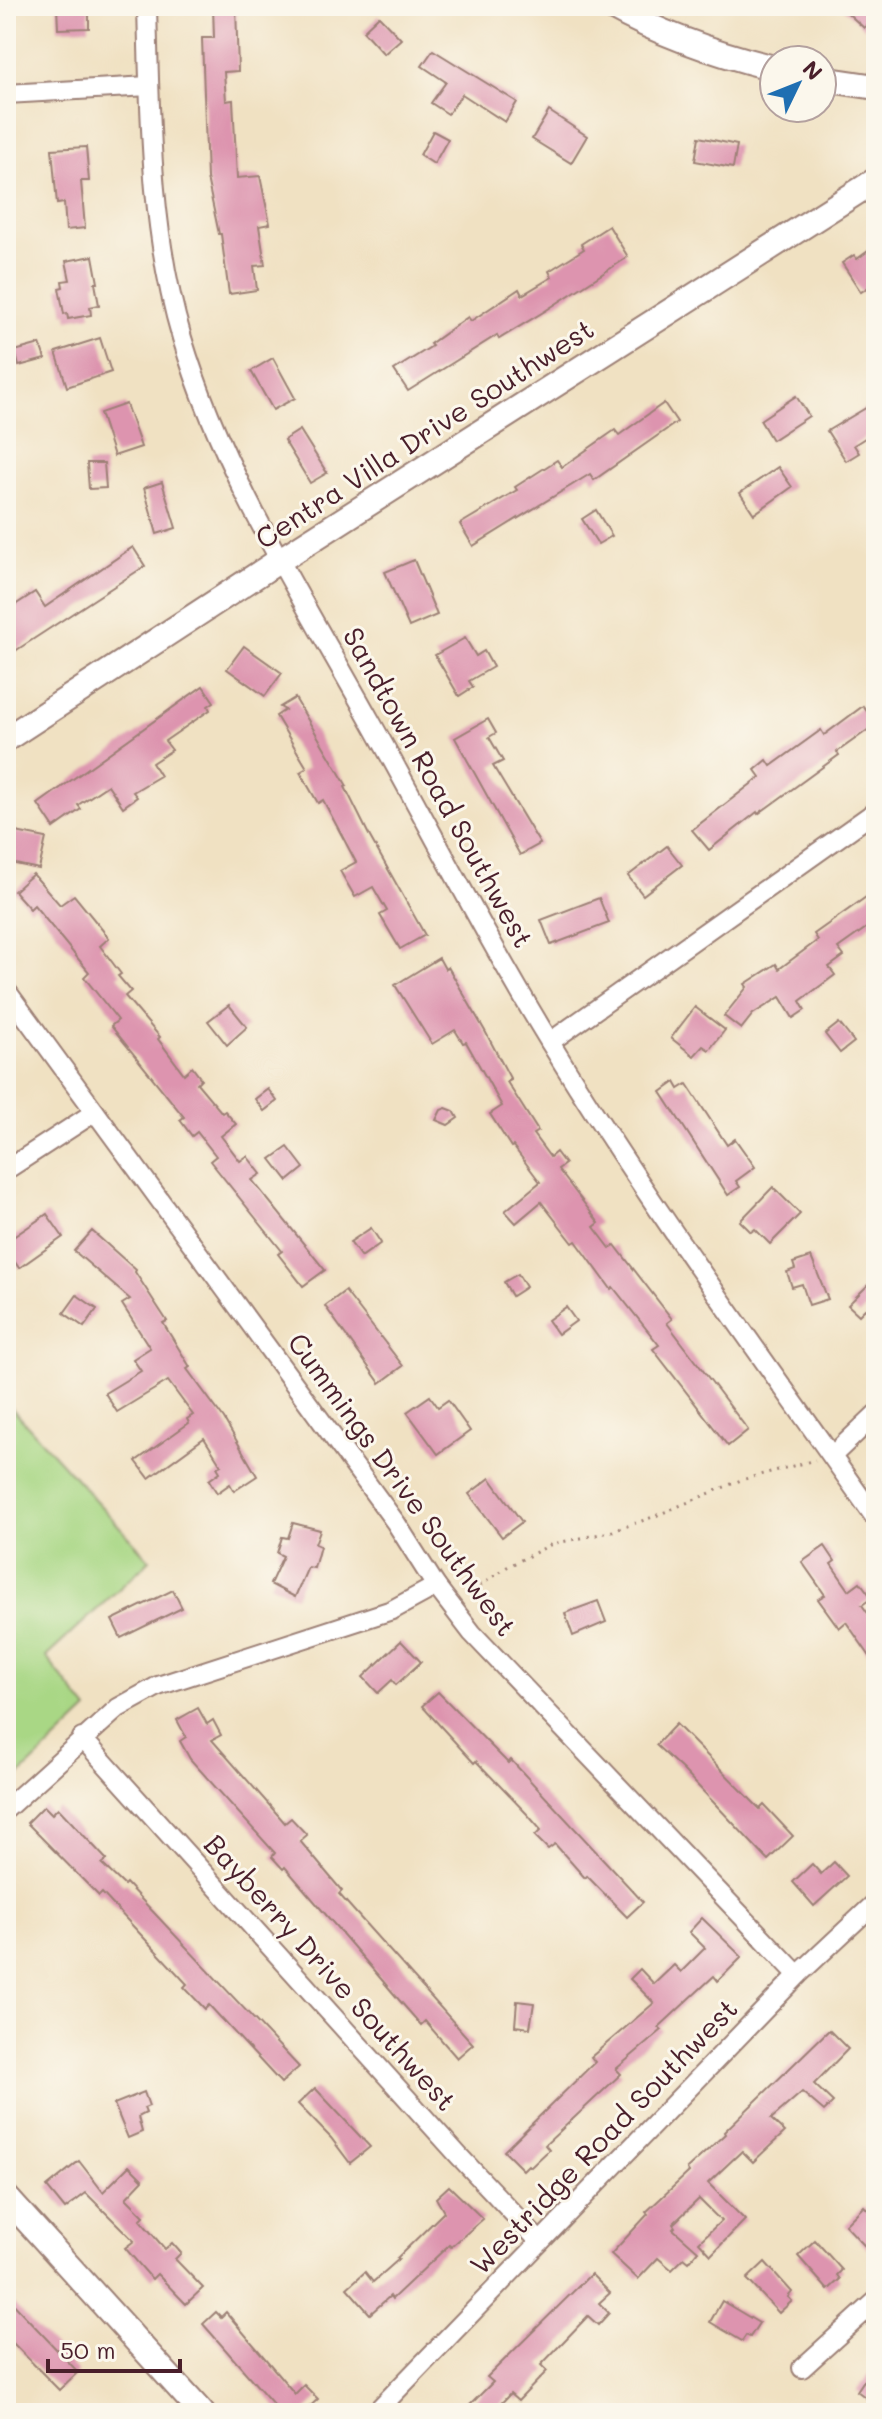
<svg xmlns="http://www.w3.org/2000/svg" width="882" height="2419" font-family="Mali,sans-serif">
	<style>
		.green { fill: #a9d785; stroke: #7a7b58; stroke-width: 2 }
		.building { fill: #dd94af }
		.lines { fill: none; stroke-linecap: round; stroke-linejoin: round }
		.street-casing { stroke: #9d8076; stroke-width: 22 }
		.secondary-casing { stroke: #9d8076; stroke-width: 28 }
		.path { stroke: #9d8076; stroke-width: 3; stroke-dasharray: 2 6; stroke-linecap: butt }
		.street { stroke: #fff; stroke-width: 18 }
		.secondary { stroke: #fff; stroke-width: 24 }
		.labels { text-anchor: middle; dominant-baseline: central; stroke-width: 6; stroke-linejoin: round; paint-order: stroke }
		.street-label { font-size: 28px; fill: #4a1f2b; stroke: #fbf7ec }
	</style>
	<rect width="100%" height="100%" fill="#fbf7ec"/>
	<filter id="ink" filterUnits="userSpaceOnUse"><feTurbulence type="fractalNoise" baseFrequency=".0125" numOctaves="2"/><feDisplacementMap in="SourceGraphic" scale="16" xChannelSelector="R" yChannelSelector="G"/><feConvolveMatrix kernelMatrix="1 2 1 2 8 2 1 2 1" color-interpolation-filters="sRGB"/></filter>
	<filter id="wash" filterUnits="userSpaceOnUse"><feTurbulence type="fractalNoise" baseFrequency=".006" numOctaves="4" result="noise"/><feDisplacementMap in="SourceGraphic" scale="32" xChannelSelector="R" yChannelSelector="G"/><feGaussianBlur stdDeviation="1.8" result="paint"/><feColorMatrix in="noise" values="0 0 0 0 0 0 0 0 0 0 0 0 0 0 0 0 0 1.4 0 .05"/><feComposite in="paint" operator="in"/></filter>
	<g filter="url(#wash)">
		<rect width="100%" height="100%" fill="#f0e1c2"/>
		<path class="green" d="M6 1402 150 1560 46 1657 88 1710 6 1788Z"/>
		<g id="blocks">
			<g class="building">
				<path d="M57 6H89V28L58 29Z"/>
				<path d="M213 6H236L238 71 224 72 226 101 233 100 237 178 260 176 270 224 259 226 265 265 254 266 257 290 229 294 221 234H219L207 178 202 38H214Z"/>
				<path d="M840 6H876V16L864 28Z"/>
				<path d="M379 16 401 39 384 54 363 31Z"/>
				<path d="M433 50 517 102 505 122 462 94 448 114 431 103 446 82 422 66Z"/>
				<path d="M549 111 587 136 571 163 532 139Z"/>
				<path d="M433 131 448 139 434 164 420 155Z"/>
				<path d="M699 137 737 145 733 168 695 161Z"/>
				<path d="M86 147 89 181H81L85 228 66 230 64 203 57 204 52 149Z"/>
				<path d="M609 226 628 257 545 311 499 339 497 335 408 391 394 370 432 346 430 344 468 317 471 321 519 289 522 295 552 277 549 271 584 249 581 244Z"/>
				<path d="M871 249 876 258V282L861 292 842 263 854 255 857 259Z"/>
				<path d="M93 256 98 283H95L99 305 90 307 91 315 68 319 67 313 64 314 59 288 63 287 62 281 70 280 66 261Z"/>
				<path d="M100 338 111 372 67 387 56 352Z"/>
				<path d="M40 344 45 359 19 366 15 351Z"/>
				<path d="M273 358 295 398 273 410 251 371Z"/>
				<path d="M796 396 809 416 772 440 760 420Z"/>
				<path d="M876 402V431L854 445 859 453 846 461 827 431Z"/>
				<path d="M664 403 677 422 594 480 590 474 473 546 460 524 517 490 515 487 557 460 562 467 615 430 619 435Z"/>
				<path d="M126 404 141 447 114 456 100 413Z"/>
				<path d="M300 430 327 473 310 483 284 440Z"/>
				<path d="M87 463H104L106 488 89 489Z"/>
				<path d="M778 467 792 487 754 514 740 493Z"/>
				<path d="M162 482 176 528 157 534 144 488Z"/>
				<path d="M596 510 612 536 598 544 582 519Z"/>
				<path d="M133 547 145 566 6 657V611L35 592 45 607Z"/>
				<path d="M414 560 437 615 409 627 385 572Z"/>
				<path d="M465 638 476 656 484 651 493 667 469 681 473 687 459 696 435 655Z"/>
				<path d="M244 646 282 673 265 696 227 669Z"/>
				<path d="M203 686 214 702 208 706 210 710 165 741 172 750 152 763 160 776 133 792 137 797 123 807 108 785 78 805 81 809 54 828 38 804Z"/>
				<path d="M295 698 347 786 345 787 370 837 425 935 400 949 380 915 387 911 373 887 355 897 340 871 356 862 323 800 318 803 300 772 307 768 276 716 285 710 280 707Z"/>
				<path d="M863 706 876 724 837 752 839 755 758 814 757 812 709 850 692 830 760 777 755 770 767 760 771 766 821 730 824 735Z"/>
				<path d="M488 719 496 733 489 737 503 761 493 766 540 844 520 855 455 738Z"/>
				<path d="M6 830 46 838 39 869 6 862Z"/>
				<path d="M667 846 682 865 643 895 628 876Z"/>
				<path d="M33 874 60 905 74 895 109 938 100 946 121 974 118 976 131 991 125 996 160 1037 158 1039 184 1074 192 1067 201 1079 197 1083 222 1113 225 1111 236 1124 221 1136 240 1161 247 1156 261 1174 252 1180 325 1270 303 1286 278 1254 282 1251 210 1161 216 1156 197 1132 192 1136 180 1120 184 1117 111 1026 118 1020 84 977 89 972 34 905 30 909 14 891Z"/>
				<path d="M876 890V921L838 948 844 956 829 967 835 975 800 1001 805 1010 793 1018 780 997 753 1014 741 1029 724 1016 747 987 745 984 776 964 779 969 818 940 814 934Z"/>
				<path d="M599 898 609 923 551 945 541 920Z"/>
				<path d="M439 958 445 969 448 967 485 1031 511 1080 507 1082 538 1131 533 1134 550 1157 556 1152 565 1164 558 1169 599 1223 594 1227 610 1248 615 1245 672 1319 667 1323 748 1430 728 1446 653 1349 659 1345 613 1287 611 1289 576 1241 573 1243 541 1202 516 1223 505 1211 540 1182 513 1146 511 1147 490 1114 502 1106 466 1042 463 1043 455 1030 432 1044 395 985Z"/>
				<path d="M229 1005 247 1027 227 1045 208 1021Z"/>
				<path d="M695 1007 725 1030 709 1050 703 1046 694 1056 671 1038Z"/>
				<path d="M839 1023 854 1042 840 1053 825 1034Z"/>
				<path d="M675 1082 679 1089 687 1084 727 1145 735 1139 755 1167 736 1181 740 1187 728 1195 661 1092Z"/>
				<path d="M268 1089 277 1101 264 1111 255 1099Z"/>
				<path d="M446 1108 454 1111 458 1118 448 1125 436 1120 441 1110Z"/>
				<path d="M288 1147 304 1168 288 1181 271 1159Z"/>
				<path d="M773 1187 800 1214 770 1244 755 1229 751 1232 740 1221Z"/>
				<path d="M47 1214 63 1237 19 1268 6 1249V1242Z"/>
				<path d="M371 1228 381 1243 361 1257 350 1242Z"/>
				<path d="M92 1231 136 1270 135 1272 167 1321 163 1323 190 1367 187 1369 224 1419 257 1476 234 1491 230 1484 217 1493 209 1480 220 1472 217 1467 221 1465 204 1438 149 1478 136 1461 189 1423 187 1419 193 1415 168 1381 117 1412 105 1393 141 1371 133 1359 150 1348 122 1304 130 1299 74 1251Z"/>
				<path d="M811 1257 828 1299 809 1305 802 1284 792 1287 787 1272 795 1269 793 1263Z"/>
				<path d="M518 1274 526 1287 512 1296 504 1282Z"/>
				<path d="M876 1277V1320L865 1309 859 1315 848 1305Z"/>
				<path d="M345 1291 403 1366 380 1383 325 1306Z"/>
				<path d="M77 1295 97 1309 84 1327 64 1313Z"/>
				<path d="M566 1307 576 1321 558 1334 548 1320Z"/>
				<path d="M430 1396 438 1407 448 1400 470 1431 438 1454 407 1412Z"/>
				<path d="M490 1478 522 1522 502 1537 469 1494Z"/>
				<path d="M293 1523 320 1530 315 1544 320 1546 314 1568 308 1567 295 1597 270 1584 283 1556 277 1553 282 1537 288 1538Z"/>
				<path d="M825 1546 835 1561 831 1564 849 1590 860 1582 872 1598 862 1605 876 1625V1665L846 1622 839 1628 818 1599 825 1595 802 1562Z"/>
				<path d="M173 1590 182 1608 121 1638 112 1620Z"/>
				<path d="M598 1601 606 1622 573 1636 565 1613Z"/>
				<path d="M401 1641 421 1662 396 1685 392 1680 378 1693 363 1677Z"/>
				<path d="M438 1692 508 1763 511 1760 643 1902 627 1917 587 1876 585 1878 555 1844 548 1849 535 1836 541 1830 527 1814 476 1761 474 1763 422 1706Z"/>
				<path d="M198 1708 207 1724 213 1720 221 1735 212 1740 285 1823 291 1818 307 1835 300 1841 342 1891 339 1894 473 2044 457 2058 425 2021 421 2025 400 2001 285 1867 283 1869 272 1857 275 1853 190 1759 180 1741 186 1737 177 1720Z"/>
				<path d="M676 1724 760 1809 764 1805 793 1836 768 1860 683 1770 656 1745Z"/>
				<path d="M44 1806 52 1814 58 1808 107 1860 102 1864 124 1885 126 1883 299 2067 281 2083 209 2005 205 2009 184 1987 187 1984 102 1893 99 1896 27 1823Z"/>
				<path d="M834 1862 847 1876 814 1906 793 1882 812 1864 821 1874Z"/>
				<path d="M702 1918 742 1957 718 1981 714 1976 659 2027 662 2030 616 2069 621 2074 545 2145 549 2150 531 2167 528 2165 523 2170 504 2151 595 2062 591 2057 654 2003 630 1979 640 1969 654 1984 674 1965 681 1972 705 1948 689 1932Z"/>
				<path d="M517 2001 534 2003 530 2028 515 2026Z"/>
				<path d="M829 2030 848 2049 814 2084 833 2102 824 2111 802 2092 771 2119 785 2132 753 2162 742 2151 708 2183 745 2220 711 2255 699 2242 721 2221 699 2199 673 2224 675 2227 673 2229 698 2251 689 2262 684 2258 672 2270 658 2258 638 2279 611 2254 648 2214 646 2212 689 2172 687 2169 725 2134 724 2132Z"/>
				<path d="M315 2088 370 2147 350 2163 331 2138 298 2104Z"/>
				<path d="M144 2092 149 2106 144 2108 146 2113 138 2117 142 2132 128 2138 114 2104Z"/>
				<path d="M79 2161 103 2192 129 2166 143 2180 126 2198 144 2216 140 2220 165 2249 172 2243 181 2253 175 2259 203 2288 186 2304 157 2274 152 2279 125 2248 134 2241 86 2193 65 2209 47 2187Z"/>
				<path d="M449 2186 483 2219 451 2247 449 2245 392 2299 390 2296 370 2314 347 2288 365 2272 373 2282 399 2259 397 2258 444 2212 436 2198Z"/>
				<path d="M864 2206 876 2218V2258L845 2225Z"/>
				<path d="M815 2240 842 2270 837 2275 840 2279 828 2290 798 2256Z"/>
				<path d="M765 2262 792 2292 788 2297 792 2301 779 2313 747 2279Z"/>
				<path d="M591 2274 610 2293 599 2303 609 2313 598 2325 588 2316 541 2365 547 2371 518 2401 510 2394 492 2413H462L493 2382 487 2377Z"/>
				<path d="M6 2296 78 2372 59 2390 6 2336Z"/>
				<path d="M722 2301 759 2323 750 2337 746 2335 742 2341 710 2322Z"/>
				<path d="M216 2312 221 2317 226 2312 295 2394 304 2385 318 2399 303 2413H281L203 2324Z"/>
				<path d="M876 2362V2405L857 2391Z"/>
			</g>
		</g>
	</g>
	<g filter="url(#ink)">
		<use href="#blocks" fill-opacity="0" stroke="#9d8076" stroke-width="2"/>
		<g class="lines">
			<defs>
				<g id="street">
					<path d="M147 6C150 116 150 231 182 338 223 475 302 598 371 722 431 829 487 940 551 1044 651 1208 766 1362 876 1519"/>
					<path d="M6 94 149 86"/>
					<path d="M6 990 396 1523 436 1586 472 1633 798 1975"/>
					<path d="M550 1042 876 811"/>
					<path d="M6 1170 95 1112"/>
					<path d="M832 1456 876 1414"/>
					<path d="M82 1738 459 2156 540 2242"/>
					<path d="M6 1809 118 1708 158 1686 392 1610 436 1586"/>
					<path d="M802 2368 876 2301"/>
					<path d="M375 2413 798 1975 876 1902"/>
				</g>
				<g id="secondary">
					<path d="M610 6C661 35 718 54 774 68"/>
					<path d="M822 79 876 87"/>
					<path d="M6 739 280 560 876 180"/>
					<path d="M6 2197 202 2413"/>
				</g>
			</defs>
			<use href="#street" class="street-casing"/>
			<use href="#secondary" class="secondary-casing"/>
			<path class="path" d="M467 1595 507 1567 552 1544 610 1532 653 1517 741 1480 815 1460"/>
			<use href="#street" class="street"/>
			<use href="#secondary" class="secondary"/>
		</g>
	</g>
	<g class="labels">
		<g class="street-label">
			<text transform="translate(424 433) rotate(-33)">Centra Villa Drive Southwest</text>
			<text transform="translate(439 787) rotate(61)">Sandtown Road Southwest</text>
			<text transform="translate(403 1484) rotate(54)">Cummings Drive Southwest</text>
			<text transform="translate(331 1972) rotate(48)">Bayberry Drive Southwest</text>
			<text transform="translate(603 2136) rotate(-46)">Westridge Road Southwest</text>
		</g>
	</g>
	<rect width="882" height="2419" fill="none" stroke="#fbf7ec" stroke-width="32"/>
	<g transform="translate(798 84) rotate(47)"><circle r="38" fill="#fbf7ec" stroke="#b4a19f" stroke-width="2"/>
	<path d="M0-6L14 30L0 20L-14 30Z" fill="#1f6fb2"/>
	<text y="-12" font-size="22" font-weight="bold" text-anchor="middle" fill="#4a1f2b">N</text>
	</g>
	<path d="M48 2359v12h132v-12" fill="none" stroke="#4a1f2b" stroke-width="4"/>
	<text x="60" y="2359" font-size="24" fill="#4a1f2b" stroke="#fbf7ec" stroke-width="6" paint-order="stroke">50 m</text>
</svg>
